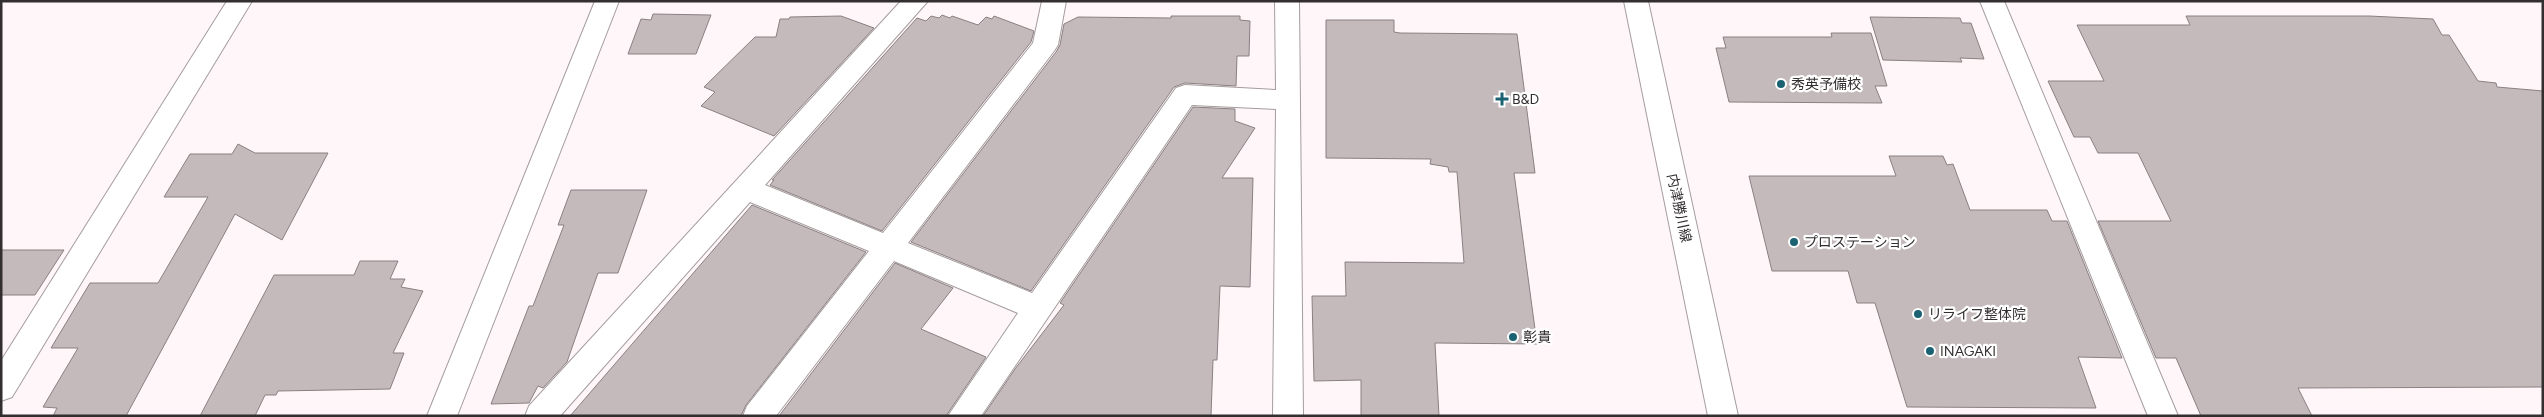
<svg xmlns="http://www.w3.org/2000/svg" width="2544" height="417" font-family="Figtree,'Noto Sans JP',sans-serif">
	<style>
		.building { fill: #c4babc; stroke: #898082 }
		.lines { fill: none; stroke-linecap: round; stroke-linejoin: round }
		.minor-casing { stroke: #a59c9e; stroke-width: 2 }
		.major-casing { stroke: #a59c9e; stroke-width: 2 }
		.minor { fill: #fff; fill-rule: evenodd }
		.major { fill: #fff; fill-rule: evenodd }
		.poi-dot { fill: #1a6171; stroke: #fff; stroke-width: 2 }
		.labels { text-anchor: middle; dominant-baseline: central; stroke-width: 4.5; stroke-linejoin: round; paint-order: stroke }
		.poi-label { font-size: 14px; fill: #332f30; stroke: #fff; text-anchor: start }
		.street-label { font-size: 14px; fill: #332f30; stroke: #fff }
	</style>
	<rect width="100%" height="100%" fill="#fef6f8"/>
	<g class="building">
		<path d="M653 14 711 15 696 54H628L641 19 651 20Z"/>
		<path d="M942 15 950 18 952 16 978 25 986 17 992 19 994 16 1034 31 1031 42 882 231 770 185 774 180H772L917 18 926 21 931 16 939 18Z"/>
		<path d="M841 16 874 28 774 136 701 106 715 92 704 87 755 37H776L780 19H789L790 17Z"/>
		<path d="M1171 16H1240V20L1250 21 1249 56H1237L1236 86 1185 83 1174 87 1031 291 911 242 1056 52 1060 45 1064 24 1078 17 1171 18Z"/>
		<path d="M2186 16H2369L2433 19 2442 35H2449L2478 81 2496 83 2497 87 2543 91V387L2298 388 2312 416H2201L2176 358H2156L2098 221H2171L2138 153H2098L2090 137H2074L2048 81H2104L2077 25H2190Z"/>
		<path d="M1870 17 1960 18 1962 23H1971L1984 59 1960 58 1962 62 1883 60Z"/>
		<path d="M1326 20H1394V32L1400 33 1517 34 1535 173H1514L1537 344 1435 343 1439 416H1361V380L1314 381 1312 296H1346L1345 262 1464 263 1457 172H1449L1448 167 1430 164 1431 159 1326 158Z"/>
		<path d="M1831 33H1871L1887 86H1875L1882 103 1729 102 1716 48H1726L1723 37H1832Z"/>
		<path d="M1193 107 1235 109V121L1255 128 1222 178H1253L1250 287 1220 286 1217 360H1213L1211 416H983L1015 369 1064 305 1060 303Z"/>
		<path d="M238 144 255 153H328L282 240 235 214 126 416H53L57 408 43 407 78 348H51L90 283H158L208 197H164L190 154H232Z"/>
		<path d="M1889 156H1943L1947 165 1953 164 1970 210H2047L2052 221H2067L2122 358 2078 357 2096 408 1907 407 1875 303H1857L1848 271H1772L1749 176H1896Z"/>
		<path d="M571 190H647L618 273H598L567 362 543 388 538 386 529 403 491 404 529 306H533L564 225H558Z"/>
		<path d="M752 205 866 252 746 405 741 416H570Z"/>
		<path d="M1 250H64L35 295H1Z"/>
		<path d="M360 261H398L390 279H405L401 287 423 291 393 353H404L390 389 278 391 276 395H265L255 416H200L274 275H354Z"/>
		<path d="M895 263 953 288 921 329 986 357 946 416H779Z"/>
	</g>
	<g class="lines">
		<defs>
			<g id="minor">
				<path d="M227 1H252L12 397 1 401V361Z"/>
				<path d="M595 1H619L457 416H427Z"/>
				<path d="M901 1H928L765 185 883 233 1033 43 1042 1H1066L1058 45 1054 51 908 243 1032 293 1176 88 1185 85 1276 90 1275 1H1299L1303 416H1273L1276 109 1192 105 981 416H948L1018 313 894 261 776 416H743L747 406 869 251 750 202 560 416H525L529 406Z"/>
				<path d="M1980 1H2004L2178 416H2148Z"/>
			</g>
			<path id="major" d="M1624 1H1648L1738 416H1708Z"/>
		</defs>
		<use href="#minor" class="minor-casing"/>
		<use href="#major" class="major-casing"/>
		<use href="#minor" class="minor"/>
		<use href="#major" class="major"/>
	</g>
	<g class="poi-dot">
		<circle cx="1781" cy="84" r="5"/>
		<path d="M1499.5 91.5h5v5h5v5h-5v5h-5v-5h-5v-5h5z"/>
		<circle cx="1794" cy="242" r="5"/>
		<circle cx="1918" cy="314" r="5"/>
		<circle cx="1513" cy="337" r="5"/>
		<circle cx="1930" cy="351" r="5"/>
	</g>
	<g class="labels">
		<g class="poi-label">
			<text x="1791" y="84">秀英予備校</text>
			<text x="1512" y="99">B&amp;D</text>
			<text x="1804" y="242">プロステーション</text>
			<text x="1928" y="314">リライフ整体院</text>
			<text x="1523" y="337">彰貴</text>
			<text x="1940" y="351">INAGAKI</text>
		</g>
		<g class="street-label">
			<text transform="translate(1679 208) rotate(78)">内津勝川線</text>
		</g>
	</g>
	<rect width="2544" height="417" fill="none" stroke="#332f30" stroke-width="5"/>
</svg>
